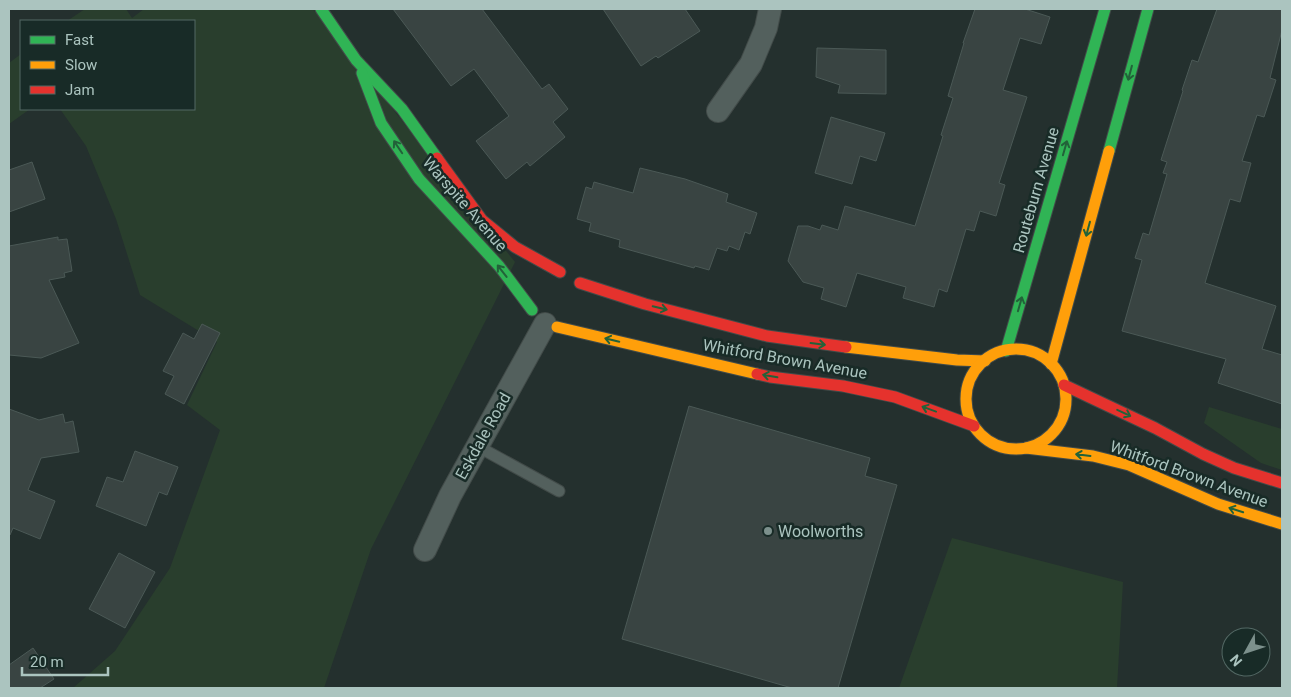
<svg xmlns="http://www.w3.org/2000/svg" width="1291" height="697" font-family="Roboto,sans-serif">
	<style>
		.green { fill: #293e2d }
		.building { fill: #394442; stroke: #4b5956 }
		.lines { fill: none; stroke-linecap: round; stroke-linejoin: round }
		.lane-casing { stroke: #424b49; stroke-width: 13 }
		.street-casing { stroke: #424b49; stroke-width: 24 }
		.fast-casing { stroke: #424b49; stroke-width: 13 }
		.slow-casing { stroke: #424b49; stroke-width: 13 }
		.jam-casing { stroke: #424b49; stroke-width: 13 }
		.lane { stroke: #53605d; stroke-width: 11 }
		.street { stroke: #53605d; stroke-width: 22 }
		.fast { stroke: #30b455; stroke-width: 11 }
		.slow { stroke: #ff9f0a; stroke-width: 11 }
		.jam { stroke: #e5322d; stroke-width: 11 }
		.oneway { stroke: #226239 }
		.poi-dot { fill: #7c908c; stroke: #182b27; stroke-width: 2 }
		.labels { text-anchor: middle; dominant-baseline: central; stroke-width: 5; stroke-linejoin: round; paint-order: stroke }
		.street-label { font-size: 16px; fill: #abc4bf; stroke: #182b27 }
		.poi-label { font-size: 16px; fill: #abc4bf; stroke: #182b27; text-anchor: start }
	</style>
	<rect width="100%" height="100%" fill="#24302e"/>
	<g class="green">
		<path d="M85 9H126L132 18 144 9H313L515 262 371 549 324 688H73L115 651 170 568 220 430 187 405 217 342 140 295 116 219 86 146 60 109H194V21H67Z"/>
		<path d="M21 54V109H30L9 124V63Z"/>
		<path d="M1209 407 1282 429V470L1261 463 1204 423Z"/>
		<path d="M952 538 1123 582 1117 688H899Z"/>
	</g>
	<g class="building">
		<path d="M393 9H482L542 89 549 84 568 109 553 122 565 137 530 166 527 162 506 179 476 141 509 116 474 69 451 86Z"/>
		<path d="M603 9H685L700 31 658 58 656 56 641 66Z"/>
		<path d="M975 9H1025L1050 17 1041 44 1020 38 1003 90 1027 97 999 183 1005 185 996 216 980 211 974 231 966 229 947 292 939 289 934 307 903 298 906 287 857 273 846 307 821 299 824 288 803 282 788 261 798 226H808L820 230 822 225 838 230 845 206 915 226 943 136 941 135 953 98 948 96 964 43H963Z"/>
		<path d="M1217 9H1282V30L1270 78 1276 80 1264 117 1257 115 1242 161 1251 163 1240 202 1230 199 1205 283 1276 306 1262 349 1282 355V404L1218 383 1226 359 1122 331 1142 260 1135 258 1143 233 1149 235 1167 174 1163 173 1167 162 1161 160 1183 91 1182 90 1192 60 1198 62Z"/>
		<path d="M817 48 886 50V94L838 93 840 85 816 77Z"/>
		<path d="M831 117 885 133 876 161 860 156 852 184 815 173Z"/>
		<path d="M32 162 45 199 9 212V170Z"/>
		<path d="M640 168 685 179 728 194 726 202 757 213 750 234 745 232 739 250 729 246 727 251 717 248 709 270 695 266 694 268 619 247 620 240 589 231 591 223 577 219 586 187 592 189 594 182 633 193Z"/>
		<path d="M58 237V240L67 239 72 271 64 273 65 277 49 280 79 343 41 358 9 355V246Z"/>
		<path d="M202 324 220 333 184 404 165 394 174 376 163 371 183 333 194 339Z"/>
		<path d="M689 406 870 458 865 476 897 485 838 688H792L622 639Z"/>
		<path d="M9 409 39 420 63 414 65 423 73 421 79 452 41 458 28 490 55 501 40 539 13 528 10 535H9Z"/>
		<path d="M135 451 178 467 167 495 159 492 146 526 96 506 107 477 123 482Z"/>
		<path d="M119 553 155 572 125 628 89 609Z"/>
		<path d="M33 648 54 679 40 688H9V665Z"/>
	</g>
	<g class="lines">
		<defs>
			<path id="lane" d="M477 446 559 491"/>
			<g id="street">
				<path d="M718 111 751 64 766 28 770 9"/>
				<path d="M425 550 450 496 545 324"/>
			</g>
			<g id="fast">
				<path d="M321 9 356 60 402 109 437 158"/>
				<path d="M362 73 381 123 419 179 499 266 532 310"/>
				<path d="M1109 151 1148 9"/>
				<path d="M1006 351 1105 9"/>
			</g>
			<g id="slow">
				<path d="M557 327 757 374"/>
				<path d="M846 347 957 360 985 361"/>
				<circle cx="1016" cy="399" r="50"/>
				<path d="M1051 364 1109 151"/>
				<path d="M1026 448 1093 456 1129 465 1218 504 1282 524"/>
			</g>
			<g id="jam">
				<path d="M437 158 482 220 515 247 560 272"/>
				<path d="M580 283 645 304 767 336 846 347"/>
				<path d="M757 374 770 377 843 386 895 397 974 426"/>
				<path d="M1064 385 1155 428 1203 454 1234 468 1282 483"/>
			</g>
		</defs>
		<use href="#lane" class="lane-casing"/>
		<use href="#street" class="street-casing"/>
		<use href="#fast" class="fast-casing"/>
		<use href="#slow" class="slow-casing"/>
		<use href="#jam" class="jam-casing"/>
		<use href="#lane" class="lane"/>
		<use href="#street" class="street"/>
		<use href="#fast" class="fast"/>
		<use href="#slow" class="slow"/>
		<use href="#jam" class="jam"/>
	</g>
	<defs><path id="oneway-shaft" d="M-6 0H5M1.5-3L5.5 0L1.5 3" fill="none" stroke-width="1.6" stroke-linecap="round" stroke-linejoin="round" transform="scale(1.25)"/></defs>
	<g class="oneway">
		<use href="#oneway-shaft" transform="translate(1130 73) rotate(105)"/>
		<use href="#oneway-shaft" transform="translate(398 147) rotate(-124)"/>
		<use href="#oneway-shaft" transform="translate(1065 148) rotate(-74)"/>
		<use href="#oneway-shaft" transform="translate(1088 229) rotate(105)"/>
		<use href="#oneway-shaft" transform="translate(502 271) rotate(-128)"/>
		<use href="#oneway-shaft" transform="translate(1020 304) rotate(-74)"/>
		<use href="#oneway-shaft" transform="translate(660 308) rotate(14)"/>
		<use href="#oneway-shaft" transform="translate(612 340) rotate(-166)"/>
		<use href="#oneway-shaft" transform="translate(818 344) rotate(7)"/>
		<use href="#oneway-shaft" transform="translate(770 376) rotate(-170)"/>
		<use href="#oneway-shaft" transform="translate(929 409) rotate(-160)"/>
		<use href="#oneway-shaft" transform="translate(1124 413) rotate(25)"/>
		<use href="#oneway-shaft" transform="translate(1083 455) rotate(-173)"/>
		<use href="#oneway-shaft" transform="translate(1236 510) rotate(-162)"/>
	</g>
	<circle class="poi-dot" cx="768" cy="531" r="5"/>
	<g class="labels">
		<g class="street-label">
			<text transform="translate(1036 190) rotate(-74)">Routeburn Avenue</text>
			<text transform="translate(465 204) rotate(49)">Warspite Avenue</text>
			<text transform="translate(785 359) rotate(10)">Whitford Brown Avenue</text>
			<text transform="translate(483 436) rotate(-61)">Eskdale Road</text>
			<text transform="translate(1189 474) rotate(20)">Whitford Brown Avenue</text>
		</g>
		<g class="poi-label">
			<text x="778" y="531">Woolworths</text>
		</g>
	</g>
	<rect width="1291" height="697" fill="none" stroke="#abc4bf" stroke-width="20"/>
	<rect x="20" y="20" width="175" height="90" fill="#182b27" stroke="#536864"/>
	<rect x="30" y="36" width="25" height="8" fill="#30b455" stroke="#536864"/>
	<text x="65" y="45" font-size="15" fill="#abc4bf">Fast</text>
	<rect x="30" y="61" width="25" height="8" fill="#ff9f0a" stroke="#536864"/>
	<text x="65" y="70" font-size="15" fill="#abc4bf">Slow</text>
	<rect x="30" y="86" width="25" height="8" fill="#e5322d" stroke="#536864"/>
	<text x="65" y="95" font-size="15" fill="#abc4bf">Jam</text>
	<g transform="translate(1246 652) rotate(230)"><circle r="24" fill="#182b27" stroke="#536864"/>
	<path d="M0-4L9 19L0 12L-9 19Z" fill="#7c908c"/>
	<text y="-8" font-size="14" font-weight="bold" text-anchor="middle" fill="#abc4bf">N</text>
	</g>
	<path d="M22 667v8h86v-8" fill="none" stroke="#abc4bf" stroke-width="2.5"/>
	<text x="30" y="667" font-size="15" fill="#abc4bf" stroke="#182b27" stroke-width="4" paint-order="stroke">20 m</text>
</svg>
